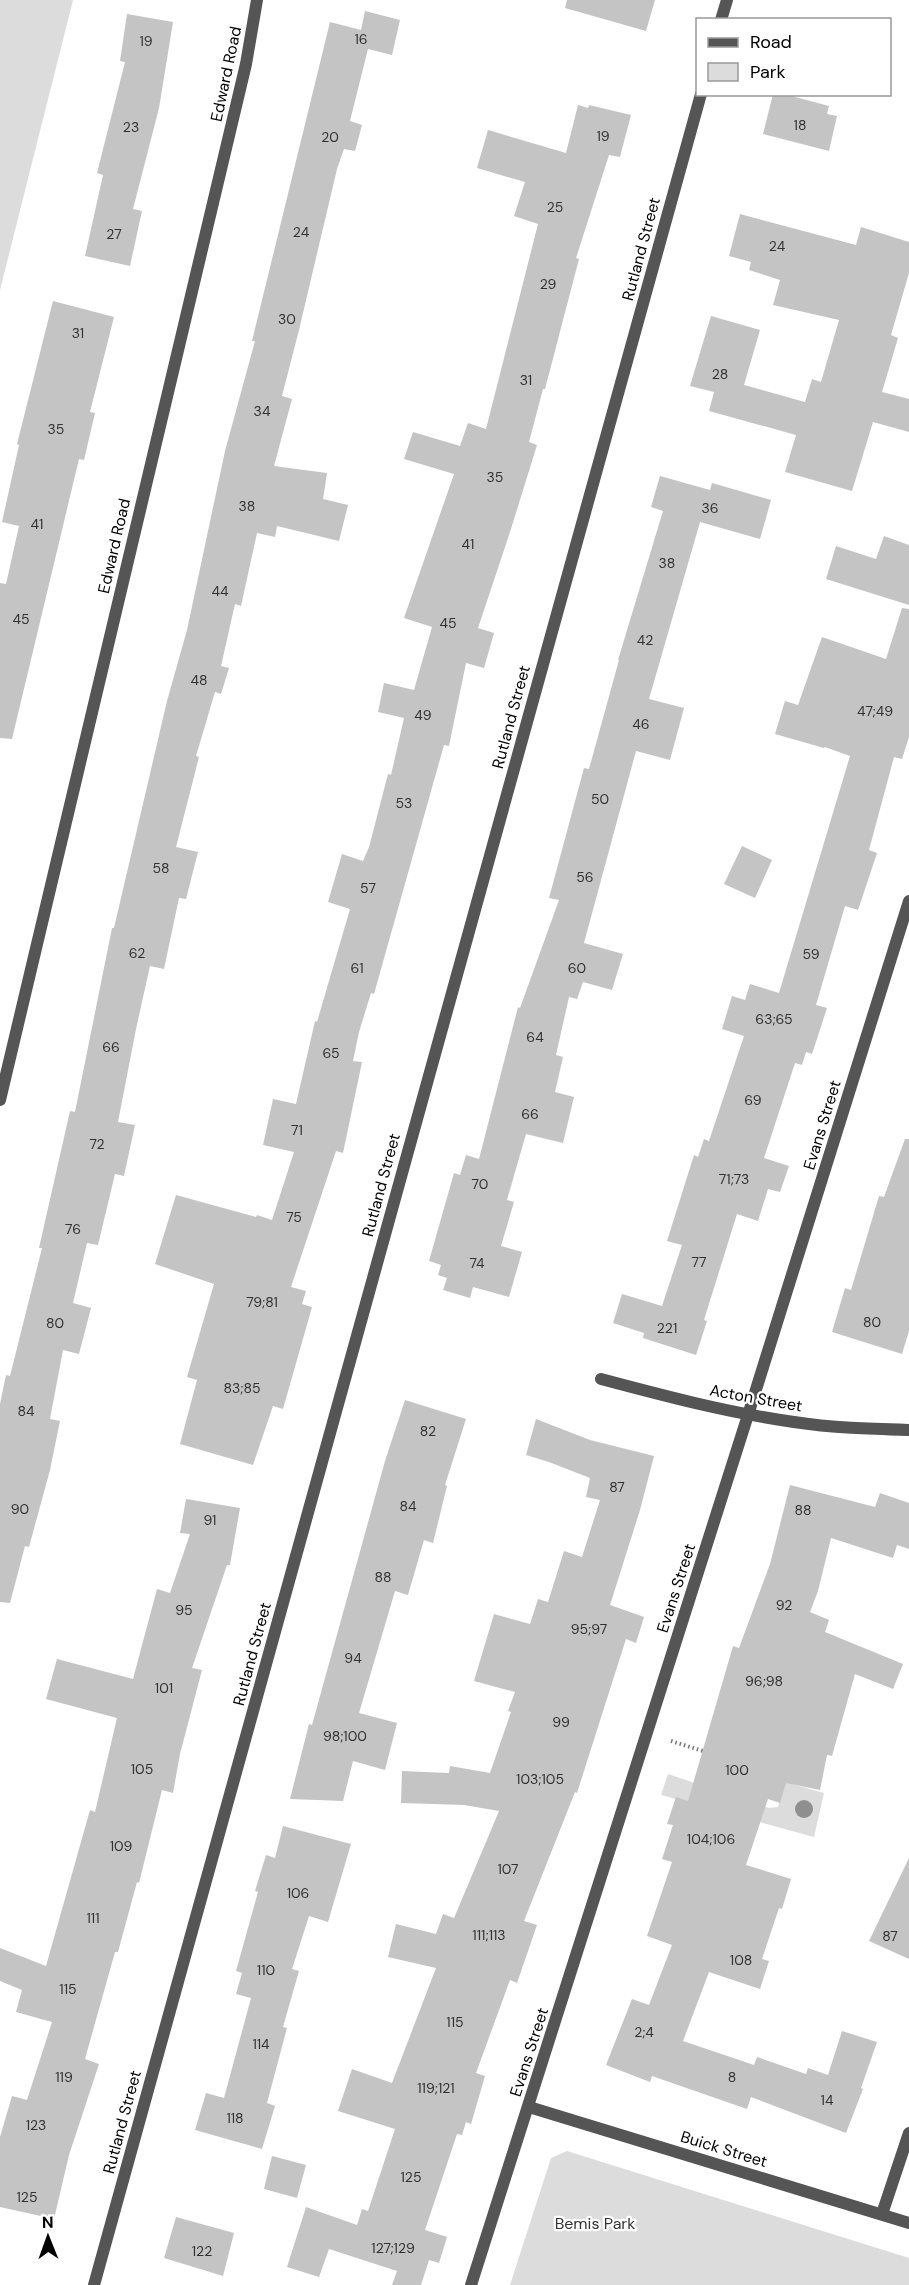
<svg xmlns="http://www.w3.org/2000/svg" width="909" height="2285" font-family="'DM Sans',sans-serif">
	<style>
		.green { fill: #dcdcdc }
		.building { fill: #c4c4c4 }
		.lines { fill: none; stroke-linecap: round; stroke-linejoin: round }
		.path { stroke: #777; stroke-width: 4; stroke-dasharray: 1.5 3; stroke-linecap: butt }
		.minor { stroke: #555; stroke-width: 12 }
		.tree { fill: #8f8f8f }
		.labels { text-anchor: middle; dominant-baseline: central; stroke-width: 4.5; stroke-linejoin: round; paint-order: stroke }
		.number-label { font-size: 14px; fill: #313131 }
		.street-label { font-size: 16px; fill: #000; stroke: #fff }
		.park-label { font-size: 16px; fill: #333; stroke: #fff }
	</style>
	<rect width="100%" height="100%" fill="#fff"/>
	<g class="green">
		<path d="M0 0H73L0 290Z"/>
		<path d="M668 1774 769 1808 778 1807 785 1782 824 1793 814 1837 661 1795Z"/>
		<path d="M567 2151 909 2258V2285H510L551 2158Z"/>
	</g>
	<g class="building">
		<path d="M567 0H655L646 31 565 8Z"/>
		<path d="M365 11 400 20 392 55 368 49 350 121 362 125 355 151 344 149 337 169 299 330 282 396 292 399 274 466 327 473 323 499 348 505 339 541 277 526 275 537 257 533 241 606 235 604 221 666 229 668 221 694 215 692 196 756 199 757 176 847 198 852 186 899 179 898 164 969 150 966 136 1029 118 1122 135 1125 124 1176 115 1174 98 1245 87 1243 73 1303 91 1308 79 1354 63 1350 50 1419 60 1421 50 1470 29 1547 25 1546 10 1603 0 1602V1404L6 1375 10 1376 42 1248H39L70 1111 75 1112 112 928H114L167 701 187 630 225 451 255 341H252L330 22 361 30Z"/>
		<path d="M127 14 173 22 159 108 133 209 142 211 130 266 85 256 103 175 97 173 125 62 120 61Z"/>
		<path d="M773 94H784L829 106 827 114 837 116 829 151 763 134Z"/>
		<path d="M578 105 588 108 589 105 631 115 620 157 609 155 576 258 579 259 545 389H543L529 442 537 445 510 532 478 628 494 633 484 668 466 663 449 746 444 745 374 994 371 993 359 1032 353 1061 362 1062 343 1153 336 1151 291 1287 306 1291 302 1304 312 1307 283 1409 273 1406 253 1465 180 1444 197 1380 187 1377 214 1284 155 1264 176 1195 256 1217 257 1215 272 1220 294 1152 263 1145 273 1099 296 1104 315 1021 317 1022 350 909 328 902 342 854 363 861 369 847 388 774 391 775 404 718 378 712 384 683 414 690 432 627 404 618 454 474 404 459 413 432 460 446 468 423 486 429 538 224 514 216 525 182 477 168 488 130 566 153Z"/>
		<path d="M740 214 856 245 861 227 909 242V273L891 335 898 338 882 392 909 399V432L873 422 852 491 785 472 796 435 709 411 714 392 690 386 711 316 760 330 744 385 805 402 812 379 821 382 839 320 773 305 780 280 749 270 751 262 729 256Z"/>
		<path d="M53 301 114 317 90 412 95 413 84 460 79 459 12 739 0 738V583L6 584 19 526 2 522 19 445 17 444Z"/>
		<path d="M660 476 710 490 712 483 771 500 760 539 700 522 649 699 684 708 670 760 636 751 584 943 623 954 612 990 583 982 577 999 569 997 556 1055 563 1057 555 1092 574 1097 563 1143 526 1134 507 1200 514 1202 501 1246 522 1252 509 1297 473 1287 470 1298 443 1290 447 1278 438 1275 441 1265 429 1261 454 1173 460 1175 466 1155 479 1159 518 1007 520 1008 559 900 549 898 584 768 589 769 619 660H618L663 511 651 507Z"/>
		<path d="M884 536 909 545V605L826 579 836 546 876 559Z"/>
		<path d="M902 608 909 609V737L902 759 894 757 869 850 877 853 858 910 845 906 816 1005 827 1008 812 1054 806 1052 802 1065 795 1063 764 1158 789 1166 780 1192 768 1189 758 1221 737 1214 704 1320 707 1321 696 1355 643 1338 644 1333 613 1323 622 1294 662 1306 682 1245 667 1241 694 1155 698 1157 704 1139 709 1141 744 1036 722 1029 732 996 745 1000 750 984 779 993 850 756 825 747 824 748 775 734 785 701 798 705 822 637 886 659Z"/>
		<path d="M742 846 772 860 755 898 724 884Z"/>
		<path d="M905 1139H909V1331L902 1354 832 1332 845 1288 851 1290 879 1196 884 1197Z"/>
		<path d="M405 1400 466 1419 445 1485 447 1486 433 1543 424 1540 408 1595 395 1591 359 1713 397 1723 385 1770 353 1761 343 1801 290 1799 309 1724 312 1725 385 1461Z"/>
		<path d="M536 1419 590 1440 654 1456 640 1510 610 1605 644 1617 636 1643 626 1639 577 1793 575 1792 524 1921 537 1925 517 1983 510 1980 476 2073 485 2076 471 2124 466 2122 462 2135 457 2134 425 2230 447 2237 439 2263 429 2260 421 2285H392L397 2271 329 2249 319 2277 287 2267 306 2207 357 2225 362 2209 368 2211 395 2129 338 2111 352 2069 392 2083 436 1968 388 1957 396 1924 436 1934 443 1914 454 1918 499 1811 464 1805 401 1803 402 1771 449 1773 450 1766 490 1773 511 1712 508 1711 515 1692 474 1681 494 1614 530 1624 538 1599 548 1602 564 1551 582 1557 600 1500 586 1497 590 1478 549 1462 526 1455Z"/>
		<path d="M790 1485 875 1507 880 1493 909 1503V1549L897 1545 893 1558 831 1538 818 1591 810 1612 829 1620 825 1632 903 1664 893 1689 855 1674 832 1756 827 1755 820 1790 786 1783 780 1803 768 1799 746 1865 791 1879 782 1909 779 1908 762 1959 769 1961 760 1989 709 1972 683 2041 754 2065 757 2057 806 2074 808 2068 828 2075 842 2031 877 2042 861 2088 863 2089 846 2133 751 2097 747 2109 652 2076 650 2082 606 2065 632 1999 649 2005 672 1945 647 1936 672 1862 662 1859 673 1825 667 1824 676 1797 688 1801 733 1646 739 1648 770 1564Z"/>
		<path d="M186 1499 240 1508 230 1565H227L192 1668 202 1670 180 1754 173 1793 162 1790 139 1883 137 1882 118 1952H115L85 2059 99 2064 69 2155 54 2219 0 2207V2137L12 2096 27 2100 52 2022 16 2012 22 1990 0 1981V1948L46 1966 90 1810 95 1812 117 1718 46 1699 57 1659 133 1679 157 1589 170 1593 190 1534 180 1533Z"/>
		<path d="M283 1826 351 1844 328 1922 309 1916 292 1969 299 1971 283 2027 287 2028 267 2103 275 2106 262 2149 195 2130 206 2093 224 2098 251 1998 236 1994 242 1973 236 1971 258 1892 255 1891 266 1855 275 1858Z"/>
		<path d="M909 1858V1959L869 1941Z"/>
		<path d="M272 2156 306 2165 297 2198 264 2189Z"/>
		<path d="M176 2217 234 2233 223 2276 164 2258Z"/>
	</g>
	<g class="lines">
		<path class="path" d="M671 1741 703 1751"/>
		<g class="minor">
			<path d="M721 20 727 0"/>
			<path d="M0 1100 246 64 257 0"/>
			<path d="M601 1379C665 1396 729 1413 794 1422 832 1428 871 1429 909 1430"/>
			<path d="M529 2107 909 2223"/>
			<path d="M882 2214 909 2133"/>
			<path d="M94 2285 701 94"/>
			<path d="M471 2285 748 1415 909 901"/>
		</g>
	</g>
	<circle class="tree" cx="804" cy="1809" r="9"/>
	<g class="labels">
		<g class="number-label">
			<text x="361" y="39">16</text>
			<text x="146" y="41">19</text>
			<text x="800" y="125">18</text>
			<text x="131" y="127">23</text>
			<text x="603" y="136">19</text>
			<text x="330" y="137">20</text>
			<text x="555" y="207">25</text>
			<text x="301" y="232">24</text>
			<text x="114" y="234">27</text>
			<text x="777" y="246">24</text>
			<text x="548" y="284">29</text>
			<text x="287" y="319">30</text>
			<text x="78" y="333">31</text>
			<text x="720" y="374">28</text>
			<text x="526" y="380">31</text>
			<text x="262" y="411">34</text>
			<text x="56" y="429">35</text>
			<text x="495" y="477">35</text>
			<text x="247" y="506">38</text>
			<text x="710" y="508">36</text>
			<text x="37" y="524">41</text>
			<text x="468" y="544">41</text>
			<text x="667" y="563">38</text>
			<text x="220" y="591">44</text>
			<text x="21" y="619">45</text>
			<text x="448" y="623">45</text>
			<text x="645" y="640">42</text>
			<text x="199" y="680">48</text>
			<text x="875" y="711">47;49</text>
			<text x="423" y="715">49</text>
			<text x="641" y="724">46</text>
			<text x="600" y="799">50</text>
			<text x="404" y="803">53</text>
			<text x="161" y="868">58</text>
			<text x="585" y="877">56</text>
			<text x="368" y="888">57</text>
			<text x="137" y="953">62</text>
			<text x="811" y="954">59</text>
			<text x="357" y="968">61</text>
			<text x="577" y="968">60</text>
			<text x="774" y="1019">63;65</text>
			<text x="535" y="1037">64</text>
			<text x="111" y="1047">66</text>
			<text x="331" y="1053">65</text>
			<text x="753" y="1100">69</text>
			<text x="530" y="1114">66</text>
			<text x="297" y="1130">71</text>
			<text x="97" y="1144">72</text>
			<text x="734" y="1179">71;73</text>
			<text x="480" y="1184">70</text>
			<text x="294" y="1217">75</text>
			<text x="73" y="1229">76</text>
			<text x="699" y="1262">77</text>
			<text x="477" y="1263">74</text>
			<text x="262" y="1302">79;81</text>
			<text x="872" y="1322">80</text>
			<text x="55" y="1323">80</text>
			<text x="667" y="1328">221</text>
			<text x="242" y="1388">83;85</text>
			<text x="26" y="1411">84</text>
			<text x="428" y="1431">82</text>
			<text x="617" y="1487">87</text>
			<text x="408" y="1506">84</text>
			<text x="20" y="1509">90</text>
			<text x="803" y="1510">88</text>
			<text x="210" y="1520">91</text>
			<text x="383" y="1577">88</text>
			<text x="784" y="1605">92</text>
			<text x="184" y="1610">95</text>
			<text x="589" y="1629">95;97</text>
			<text x="353" y="1658">94</text>
			<text x="764" y="1681">96;98</text>
			<text x="164" y="1688">101</text>
			<text x="561" y="1722">99</text>
			<text x="345" y="1736">98;100</text>
			<text x="142" y="1769">105</text>
			<text x="737" y="1770">100</text>
			<text x="540" y="1779">103;105</text>
			<text x="711" y="1839">104;106</text>
			<text x="121" y="1846">109</text>
			<text x="508" y="1869">107</text>
			<text x="298" y="1893">106</text>
			<text x="93" y="1918">111</text>
			<text x="489" y="1935">111;113</text>
			<text x="890" y="1936">87</text>
			<text x="741" y="1960">108</text>
			<text x="266" y="1970">110</text>
			<text x="68" y="1989">115</text>
			<text x="455" y="2022">115</text>
			<text x="644" y="2032">2;4</text>
			<text x="261" y="2044">114</text>
			<text x="64" y="2077">119</text>
			<text x="732" y="2077">8</text>
			<text x="436" y="2088">119;121</text>
			<text x="827" y="2100">14</text>
			<text x="235" y="2118">118</text>
			<text x="36" y="2125">123</text>
			<text x="411" y="2177">125</text>
			<text x="27" y="2197">125</text>
			<text x="393" y="2248">127;129</text>
			<text x="202" y="2251">122</text>
		</g>
		<g class="street-label">
			<text transform="translate(226 74) rotate(-78)">Edward Road</text>
			<text transform="translate(641 249) rotate(-75)">Rutland Street</text>
			<text transform="translate(114 546) rotate(-77)">Edward Road</text>
			<text transform="translate(511 717) rotate(-75)">Rutland Street</text>
			<text transform="translate(822 1125) rotate(-73)">Evans Street</text>
			<text transform="translate(381 1185) rotate(-75)">Rutland Street</text>
			<text transform="translate(756 1398) rotate(10)">Acton Street</text>
			<text transform="translate(676 1588) rotate(-72)">Evans Street</text>
			<text transform="translate(252 1654) rotate(-75)">Rutland Street</text>
			<text transform="translate(529 2052) rotate(-72)">Evans Street</text>
			<text transform="translate(122 2122) rotate(-75)">Rutland Street</text>
			<text transform="translate(724 2149) rotate(17)">Buick Street</text>
		</g>
		<g class="park-label">
			<text x="595" y="2223">Bemis Park</text>
		</g>
	</g>
	<rect x="696" y="18" width="195" height="78" fill="#ffffff" stroke="#999999" stroke-width="1.5"/>
	<rect x="708" y="38" width="30" height="9" fill="#555555" stroke="#999999" stroke-width="1.5"/>
	<text x="750" y="48" font-size="18" fill="#000000">Road</text>
	<rect x="708" y="63" width="30" height="18" fill="#dcdcdc" stroke="#999999" stroke-width="1.5"/>
	<text x="750" y="78" font-size="18" fill="#000000">Park</text>
	<g transform="translate(48 2237) rotate(359)" stroke="#ffffff" stroke-width="4.5" paint-order="stroke">
	<path d="M0-4.5L10 22L0 15L-10 22Z" fill="#000000"/>
	<text y="-9" font-size="16" font-weight="bold" text-anchor="middle" fill="#000000">N</text>
	</g>
</svg>
